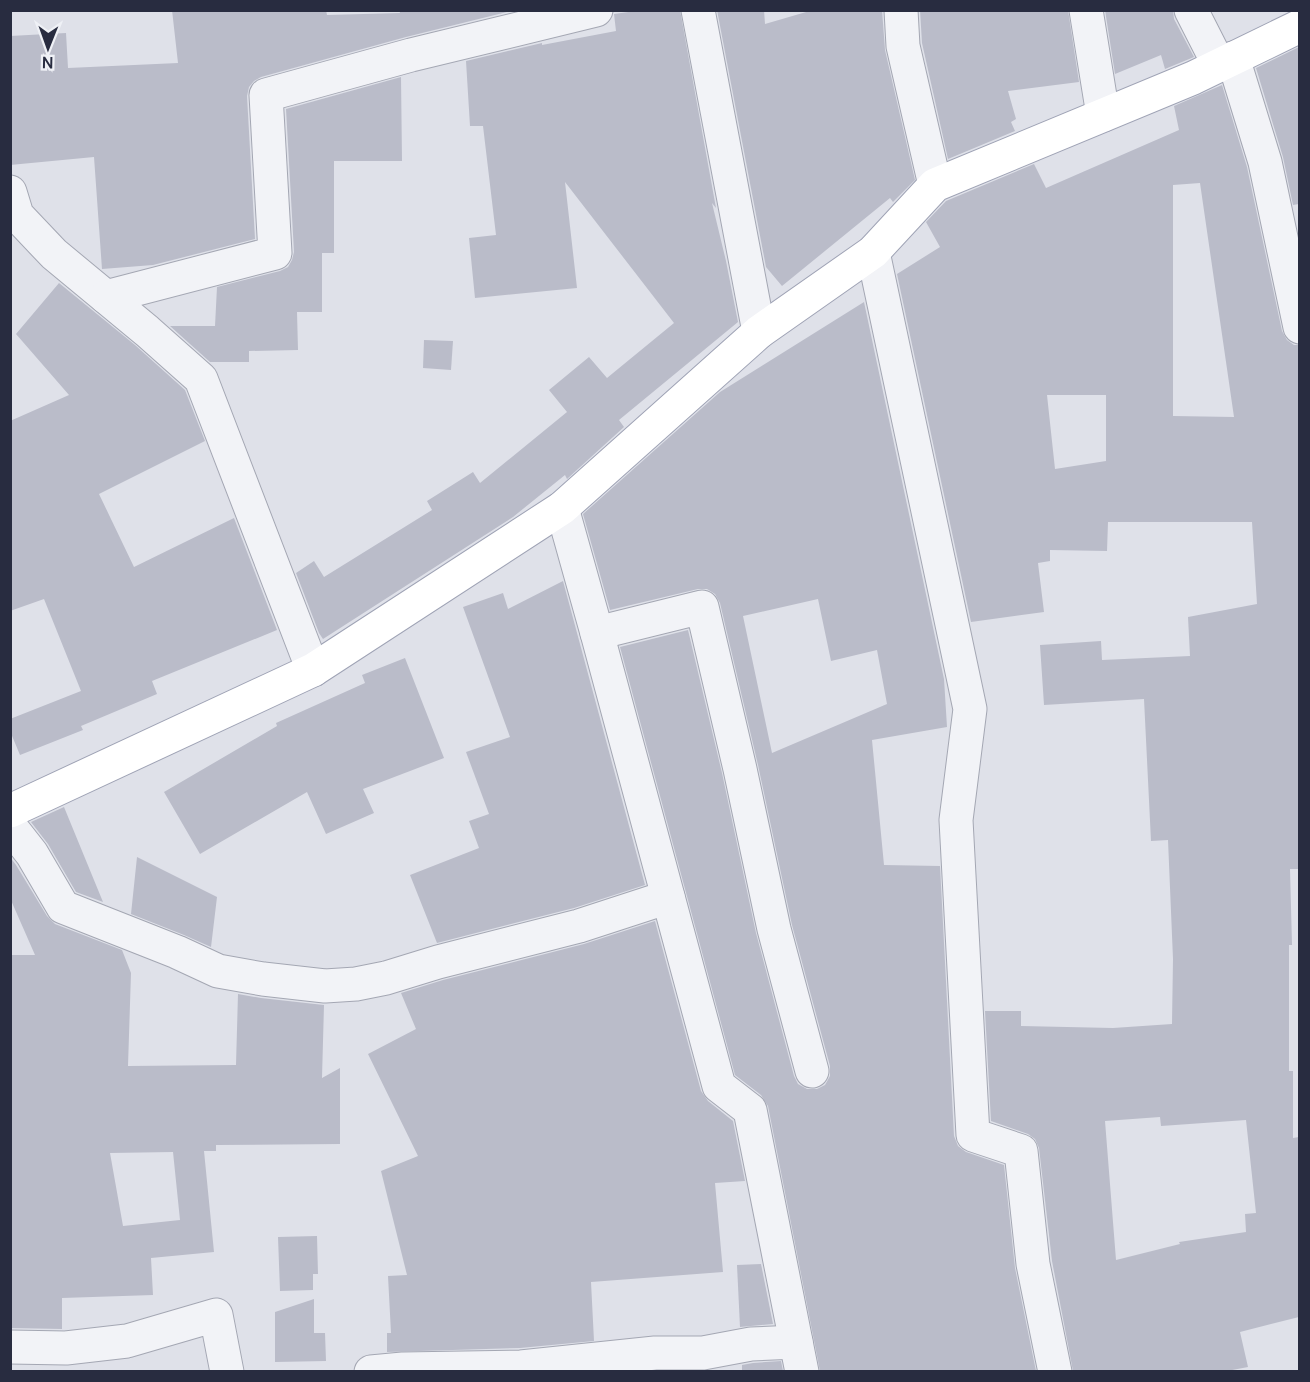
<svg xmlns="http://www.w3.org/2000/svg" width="1310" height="1382" font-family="Manrope,sans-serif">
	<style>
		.building { fill: #babcc9; fill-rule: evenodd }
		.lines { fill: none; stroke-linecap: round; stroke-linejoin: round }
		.minor-casing { stroke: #a4a7b3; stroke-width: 35 }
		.major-casing { stroke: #9fa3b5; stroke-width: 35 }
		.minor { stroke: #f2f3f7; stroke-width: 33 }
		.major { stroke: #fff; stroke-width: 33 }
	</style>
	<rect width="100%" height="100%" fill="#dfe1e9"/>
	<g class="building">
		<path d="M172 10H326L327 15 400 13 399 10H515L406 37 261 77 254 81 249 87 247 96 255 239 153 265 102 269 94 157 10 165V36L66 33 68 68 178 63Z"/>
		<path d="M643 10H680L716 208 712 203 726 261 738 322 619 420 624 427 567 479 565 475 513 517 323 639 319 633 296 573 314 561 324 577 432 510 427 501 473 472 480 483 567 412 549 390 589 357 607 378 674 323 565 182 577 288 475 298 469 238 496 235 483 126H470L466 61 542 43V45L616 31 614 14Z"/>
		<path d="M717 10H764L765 24 813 10H882L885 50 915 180 893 202 890 198 782 286 766 267Z"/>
		<path d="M920 10H1068L1079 82 1008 91 1016 119 1011 122 1015 131 948 159 922 43Z"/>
		<path d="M1105 10H1173L1174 19 1194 57 1165 69 1161 55 1115 74Z"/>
		<path d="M1299 47V204L1293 205 1283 157 1256 68Z"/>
		<path d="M401 77 402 161H334V253H322V312H297L298 350 249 351V362H210L170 326H215L217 287 280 271 288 267 292 260 294 252 286 109Z"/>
		<path d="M1222 85 1247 167 1282 331 1287 340 1294 345H1299V869H1290L1292 945H1289V1071H1293V1138L1299 1137V1317L1240 1332 1248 1367 1227 1371H1073L1052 1261 1039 1148 1035 1139 1028 1134 991 1121 985 1011H1021V1026L1113 1028 1172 1024 1173 959 1168 840 1151 841 1144 699 1044 705 1040 645 1101 641 1102 660 1190 656 1188 617 1257 604 1252 522H1108L1107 551 1050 550V561L1038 563 1044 612 971 622 897 274 940 247 926 222 946 201 1034 164 1046 188 1179 130 1174 106ZM1200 183 1234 417 1173 416V185ZM1047 395H1106V461L1055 469ZM1160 1117 1161 1126 1246 1120 1256 1213 1245 1214 1246 1232 1179 1242 1180 1244 1116 1260 1105 1121Z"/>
		<path d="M59 283 135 345 185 390 205 441 99 494 134 567 234 518 277 630 152 681 157 694 81 726 83 730 20 755 10 731V719L81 691 44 599 10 611V421L69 395 16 334Z"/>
		<path d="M864 302 944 679 947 727 872 740 884 865 940 866 954 1136 958 1146 966 1152 1004 1165 1015 1268 1036 1371H820L768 1106 761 1095 735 1075 620 647 688 630 722 773 756 933 794 1076 798 1084 807 1089H817L825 1085 830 1076V1066L792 925 758 765 720 603 715 594 707 589H698L610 610 583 514 720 392ZM818 599 831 661 877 650 887 704 772 753 743 616Z"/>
		<path d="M424 340 453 341 451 370 423 368Z"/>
		<path d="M563 581 645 885 574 908 437 943 410 875 479 848 469 821 489 814 466 752 510 737 463 607 503 593 508 609Z"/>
		<path d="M405 658 444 758 363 789 374 813 326 834 307 792 200 854 164 792 277 726 276 723 365 683 362 675Z"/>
		<path d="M64 807 103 902 76 892 48 844 31 822Z"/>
		<path d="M10 857 16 865 47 916 55 924 122 950 131 973 128 1066 236 1065 238 994 261 998 324 1005 322 1078 340 1068V1144L216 1145V1151H204L214 1252 151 1258 153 1295 62 1298V1329L10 1328V955H35L10 898ZM173 1152 180 1220 123 1226 110 1153Z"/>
		<path d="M137 857 217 897 211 947 184 935 131 914Z"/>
		<path d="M655 921 701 1091 708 1101 733 1121 745 1181 715 1183 723 1272 591 1282 594 1341 520 1348 387 1352V1333H391L388 1276 407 1275 381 1171 418 1156 368 1054 416 1029 401 993 443 980 584 944Z"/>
		<path d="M317 1236 318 1274H313V1290L280 1291 278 1237Z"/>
		<path d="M761 1264 773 1324 740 1327 737 1265Z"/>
		<path d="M314 1299V1333H325L326 1361 275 1362V1312Z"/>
		<path d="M781 1361 783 1371H742V1365L753 1363Z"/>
	</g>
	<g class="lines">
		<defs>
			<g id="minor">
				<path d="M698 10 759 332"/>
				<path d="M901 10 903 46 935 185"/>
				<path d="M1086 10 1103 115"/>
				<path d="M1191 10 1219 65"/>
				<path d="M1233 58 1265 162 1300 327"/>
				<path d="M10 192 17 215 54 254 147 331 201 379 313 670"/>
				<path d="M873 252 970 709 956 820 973 1135 1021 1151 1033 1264 1055 1372"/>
				<path d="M106 297 275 253 266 95 411 55 596 10"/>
				<path d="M562 508 597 633 719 1086 750 1110 802 1372"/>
				<path d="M597 633 702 607 740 769 774 929 812 1071"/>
				<path d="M10 826 32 854 63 907 177 952 218 971 263 979 325 986 356 984 386 978 438 962 579 926 668 897"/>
				<path d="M10 1347 66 1348 127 1341 216 1315 227 1372"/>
				<path d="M371 1372 403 1369 521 1367 655 1353H703L751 1344 796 1342"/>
			</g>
			<path id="major" d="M10 811 313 670 562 508 759 332 873 252 935 185 1193 78 1300 26"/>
		</defs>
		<use href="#minor" class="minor-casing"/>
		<use href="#major" class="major-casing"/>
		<use href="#minor" class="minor"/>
		<use href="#major" class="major"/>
	</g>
	<rect width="1310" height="1382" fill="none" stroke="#282c40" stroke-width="24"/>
	<g transform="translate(48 48) rotate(181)" stroke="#eff1f6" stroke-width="4.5" paint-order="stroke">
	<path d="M0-4.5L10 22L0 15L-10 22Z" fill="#282c40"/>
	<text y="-9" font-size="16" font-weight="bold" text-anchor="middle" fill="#282c40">N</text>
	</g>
</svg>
